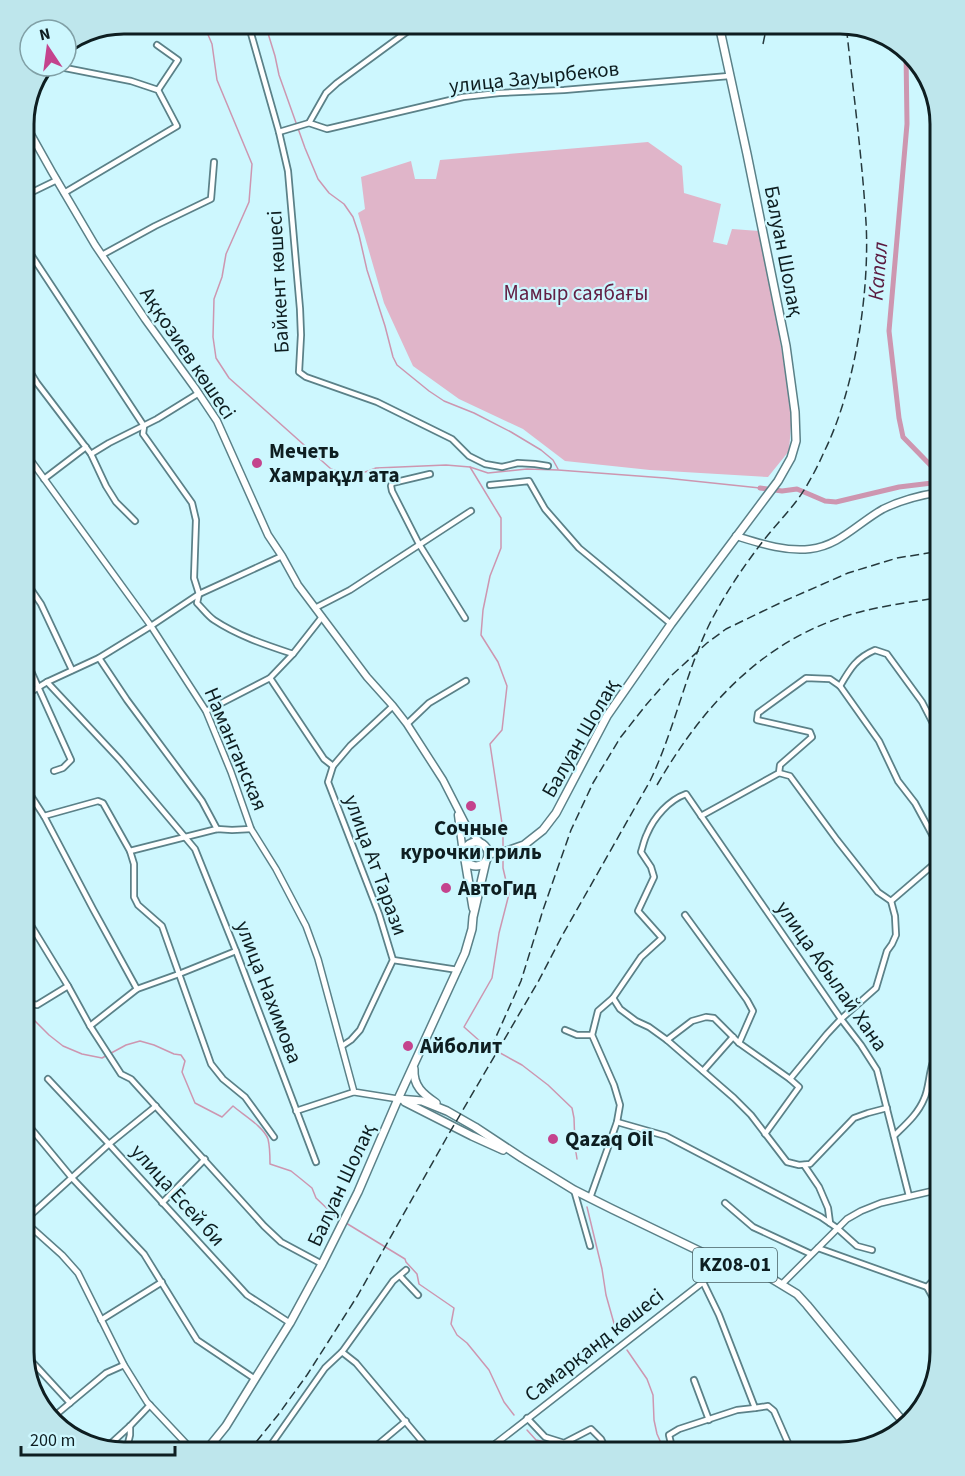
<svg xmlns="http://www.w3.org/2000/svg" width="965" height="1476" font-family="'Source Sans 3',sans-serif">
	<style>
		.green { fill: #e0b5c9 }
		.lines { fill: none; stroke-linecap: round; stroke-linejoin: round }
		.stream { stroke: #cd96b0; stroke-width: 1.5 }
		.canal { stroke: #cd96b0; stroke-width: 5 }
		.minor-casing { stroke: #5b8188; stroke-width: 8 }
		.tertiary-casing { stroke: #5b8188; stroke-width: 8 }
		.secondary-casing { stroke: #5b8188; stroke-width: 9 }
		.primary-casing { stroke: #5b8188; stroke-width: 10 }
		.minor { stroke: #fff; stroke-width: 4.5 }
		.tertiary { stroke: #fff; stroke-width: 5 }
		.secondary { stroke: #fff; stroke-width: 6 }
		.primary { stroke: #fff; stroke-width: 7 }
		.rail { stroke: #26393d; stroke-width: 1.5; stroke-dasharray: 9 4.5; stroke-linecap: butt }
		.poi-dot { fill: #c4438d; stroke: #cdf7fe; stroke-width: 2 }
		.labels { text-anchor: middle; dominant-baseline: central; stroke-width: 4.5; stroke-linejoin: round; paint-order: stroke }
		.shield { fill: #cdf7fe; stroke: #475f63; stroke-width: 1.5 }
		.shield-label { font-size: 20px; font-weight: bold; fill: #0e1e21 }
		.street-label { font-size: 21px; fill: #0e1e21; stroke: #cdf7fe }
		.park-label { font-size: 21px; fill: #622045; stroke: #cdf7fe }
		.poi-label { font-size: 21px; font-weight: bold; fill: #0e1e21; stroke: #cdf7fe; text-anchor: start }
		.water-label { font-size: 22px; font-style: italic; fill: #5b1a3f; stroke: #cdf7fe }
		.rim { fill: none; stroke: #0e1e21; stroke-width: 3 }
	</style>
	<rect width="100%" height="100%" fill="#cdf7fe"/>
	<path class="green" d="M648 142 682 166 684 193 721 204 713 242 727 245 732 229 759 231 779 335 792 412 789 451 768 477 650 470 565 461 523 429 459 399 413 366 384 303 358 213 365 209 361 177 411 161 415 179H436L440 160Z"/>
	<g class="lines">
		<g class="stream">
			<path d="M206 30 212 44 217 80 252 164 249 202 226 254 222 277 214 299 213 337 216 358 229 378 331 469C350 476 357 476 376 468L446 465 470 467 488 473 527 469 558 470 665 478 760 488"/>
			<path d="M267 30 275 56 279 75 305 148 318 179 329 193 344 204 353 217 359 235 367 270 385 326 393 357 397 365 429 391 444 401 474 413 511 432 541 450 553 460 558 469"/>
			<path d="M470 467 501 518V548L490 576 483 610 481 635 498 662 507 686 502 730 490 744 503 830V848"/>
			<path d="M503 853V868L509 894 499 933 492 978 464 1027 482 1043 522 1065 548 1085 572 1108 574 1118 575 1146 577 1159"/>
			<path d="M24 1010 49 1035 63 1046 82 1054 102 1058 126 1045 140 1041 154 1045 174 1054 181 1055 185 1061 182 1072 195 1103 222 1117 233 1106C242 1114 264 1127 268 1139 270 1147 270 1156 270 1164L291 1171 301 1179 312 1188 316 1198 336 1217 342 1221"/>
			<path d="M587 1207 602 1269 606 1295 617 1334"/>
			<path d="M346 1223 405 1259 406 1262 417 1274 419 1284 454 1308 451 1324 457 1335 467 1343 489 1370 504 1402 514 1415"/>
			<path d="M627 1350 647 1379 653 1395 654 1420 657 1434 665 1452"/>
			<path d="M527 1430 536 1440 559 1445 565 1452"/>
		</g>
		<g class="canal">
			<path d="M906 52 907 124 889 331 899 418 903 437 941 476"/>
			<path d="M760 488 782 491 797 489 825 501 836 502 899 487 932 483 941 484"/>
		</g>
		<defs>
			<g id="minor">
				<path d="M250 30 279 132 288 171 300 309 301 335 299 372 306 377 377 402 452 439 469 456 485 464 502 467 518 463 535 464 548 466"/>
				<path d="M157 45 178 60 158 90"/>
				<path d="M55 66 131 81 158 90 177 126 64 193"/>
				<path d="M309 123 327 129 463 97 499 93 564 90 729 76"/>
				<path d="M279 132 309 123 326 93 337 83 412 28"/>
				<path d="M24 196 57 180"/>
				<path d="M24 244 144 426 143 434 192 503 196 520 194 578 199 594 197 603C203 609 208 616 214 620 238 636 266 645 293 654"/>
				<path d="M102 255 155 226 211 199 214 162"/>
				<path d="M24 362 37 383 91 454 106 486 116 502 135 521"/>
				<path d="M91 454 109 443 157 419 199 393"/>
				<path d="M430 474 392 483 391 486 392 491 419 544 465 618"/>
				<path d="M44 479 86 447"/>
				<path d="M490 485 529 481 545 509 579 548 671 624"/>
				<path d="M24 579 41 604 72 670"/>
				<path d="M315 608 350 590 471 511"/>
				<path d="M99 658 127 700 202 801 217 829"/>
				<path d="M24 663 30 669 71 760 63 768 54 771"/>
				<path d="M270 678 324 759 333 766"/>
				<path d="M47 682 120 760 195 849 236 951 316 1162"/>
				<path d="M840 686C850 669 856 658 875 650L887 654 922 702 941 739"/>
				<path d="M24 696 47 682 99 658 151 626 199 594 282 556"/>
				<path d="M206 711 270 678 293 654 322 617"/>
				<path d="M407 724 429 703 466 681"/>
				<path d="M24 785 44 816 93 909 137 989"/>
				<path d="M44 816 98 801 103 803 130 851 134 864V897L138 905 162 926 211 1064 223 1079 245 1097 274 1137"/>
				<path d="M701 816 779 773 780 765 812 737 810 732 757 720 758 713 806 678 830 679 840 686 879 741 898 781 915 803 941 851"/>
				<path d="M130 851 217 829 232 830 251 829"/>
				<path d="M891 901 941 858"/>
				<path d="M24 914 68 986 90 1026 121 1074 131 1079 264 1226 281 1242 322 1264"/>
				<path d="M685 915 747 1000 753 1011 739 1043"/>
				<path d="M393 960 458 970"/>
				<path d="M613 998 620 1009 636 1021 649 1027 667 1040 734 1098 751 1115 787 1162 799 1165 810 1164 854 1118 868 1113 887 1108"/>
				<path d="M24 1002 37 1005 68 986"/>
				<path d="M90 1026 137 989 179 974 236 951"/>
				<path d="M565 1030 577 1035H592"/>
				<path d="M667 1040 692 1021 706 1017 714 1018 739 1043 790 1079"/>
				<path d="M342 1046 351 1040 360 1030 393 960 379 914 328 782 333 766 350 746 393 706"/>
				<path d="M703 1071 733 1037"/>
				<path d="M48 1079 109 1144 247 1295 290 1323"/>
				<path d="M296 1111 354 1092"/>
				<path d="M24 1120 72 1178 144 1254 197 1340 255 1379"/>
				<path d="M617 1122 666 1136 821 1217 837 1228 857 1246 872 1250"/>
				<path d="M765 1134 799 1087 790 1079 827 1034 841 1019 876 988 887 951 892 944 896 935 895 916 891 901 878 892 837 840 790 776 779 773"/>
				<path d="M894 1136C905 1125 918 1114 924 1099 931 1085 928 1059 941 1052"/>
				<path d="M804 1165 819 1187 828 1208 830 1223"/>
				<path d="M574 1190 590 1246"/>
				<path d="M590 1198 617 1122 620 1105 614 1085 592 1035 598 1011 613 998 641 957 662 938 638 911 654 877 651 867 641 852C643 846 644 840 647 834 654 817 669 800 686 794L841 1019 861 1045 877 1070 909 1196"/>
				<path d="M162 1203 205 1159"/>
				<path d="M725 1203 753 1227 811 1254"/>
				<path d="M24 1221 109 1144 156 1106"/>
				<path d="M818 1248 927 1287 941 1312"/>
				<path d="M400 1276 418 1295"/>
				<path d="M703 1282 719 1315 755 1408 768 1406 774 1411 792 1452"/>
				<path d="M927 1287 941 1272"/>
				<path d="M101 1320 162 1282"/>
				<path d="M342 1352 356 1363 431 1452"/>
				<path d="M24 1353 70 1403"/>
				<path d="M694 1380 709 1420"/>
				<path d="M52 1418 106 1373 124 1365"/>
				<path d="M527 1418 545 1437 564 1443 591 1429 601 1439 607 1452"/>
				<path d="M497 1443 501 1452"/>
				<path d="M106 1448 130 1426 150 1405"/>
				<path d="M126 1452 130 1435V1426"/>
				<path d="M266 1452 325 1368 342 1352 393 1281 406 1270"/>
				<path d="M369 1452 406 1421"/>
				<path d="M673 1452 669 1435 679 1429 737 1410 755 1408"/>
			</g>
			<g id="tertiary">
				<path d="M24 451 151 626 206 711 231 772 251 829 276 869 306 926 318 959 354 1092 398 1099"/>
				<path d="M24 1221 62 1255 78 1273 124 1365 147 1402 194 1452"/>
				<path d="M782 1284 847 1219 861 1211 881 1203 941 1189"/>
				<path d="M485 1452 703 1282 713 1272 720 1261"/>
			</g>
			<g id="secondary">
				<path d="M24 122 52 172 95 245 145 319 195 388 217 421 268 535 282 556 298 585 367 677 393 706 407 724 443 780 466 825 476 838 483 845"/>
				<path d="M736 536C759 543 785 552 810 549 839 546 858 523 883 509 901 500 921 495 941 492"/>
				<path d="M458 815 463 853"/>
			</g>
			<g id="primary">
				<circle cx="476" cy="854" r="12"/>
				<path d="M488 854 507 851 524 845 543 830 556 813 607 716 671 624 778 481 791 458 796 441 795 412 786 346 747 154 719 25"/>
				<path d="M465 860 473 908"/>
				<path d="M414 1069C413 1086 423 1094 436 1103"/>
				<path d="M398 1099 422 1101 447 1111 475 1127 522 1158 574 1190 612 1209 720 1261 769 1277 797 1294 807 1305 905 1424"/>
				<path d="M405 1102 472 1136 503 1150"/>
				<path d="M205 1452 226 1426 255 1379 290 1323 322 1264 358 1192 398 1099 465 953 472 929 473 917 486 861"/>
			</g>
		</defs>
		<use href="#minor" class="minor-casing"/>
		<use href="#tertiary" class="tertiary-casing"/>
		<use href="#secondary" class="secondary-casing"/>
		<use href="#primary" class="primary-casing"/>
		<use href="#minor" class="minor"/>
		<use href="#tertiary" class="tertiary"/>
		<use href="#secondary" class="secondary"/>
		<use href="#primary" class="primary"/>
		<g class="rail">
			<path d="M763 44 767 25"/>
			<path d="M657 785C704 704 766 636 860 612 886 605 914 602 941 597"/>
			<path d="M491 1048 521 981 543 910 571 830 593 783 620 738 646 705 672 675 707 643 726 629 782 602 848 573 897 558 941 551"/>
			<path d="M248 1452 278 1415 307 1375 358 1295 447 1137 538 982 562 936 650 781C674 731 685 675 709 625 723 597 741 570 760 545 772 529 786 515 798 499 808 485 817 468 824 452 855 390 870 291 866 222 862 156 853 90 846 24"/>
		</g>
	</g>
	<g class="poi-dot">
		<circle cx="257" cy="463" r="6"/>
		<circle cx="471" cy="806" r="6"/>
		<circle cx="446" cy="888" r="6"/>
		<circle cx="408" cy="1046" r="6"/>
		<circle cx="553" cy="1139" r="6"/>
	</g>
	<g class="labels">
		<rect class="shield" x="693" y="1248" width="84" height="34" rx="4.5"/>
		<g class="shield-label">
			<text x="735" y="1265">KZ08-01</text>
		</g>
		<g class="street-label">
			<text transform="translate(534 77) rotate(-6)">улица Зауырбеков</text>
			<text transform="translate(784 251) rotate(79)">Балуан Шолақ</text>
			<text transform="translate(278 282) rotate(-93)">Байкент көшесі</text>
			<text transform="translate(188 353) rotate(56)">Аққозиев көшесі</text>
			<text transform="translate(580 738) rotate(-60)">Балуан Шолақ</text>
			<text transform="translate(236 749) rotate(67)">Наманганская</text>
			<text transform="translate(376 865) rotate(70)">улица Ат Тарази</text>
			<text transform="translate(832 976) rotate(55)">улица Абылай Хана</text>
			<text transform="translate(269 992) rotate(69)">улица Нахимова</text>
			<text transform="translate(341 1185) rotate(-65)">Балуан Шолақ</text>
			<text transform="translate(178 1195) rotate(48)">улица Есей би</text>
			<text transform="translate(594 1345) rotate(-38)">Самарқанд көшесі</text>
		</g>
		<g class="park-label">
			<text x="576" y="293">Мамыр саябағы</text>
		</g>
		<g class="poi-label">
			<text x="269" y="451">Мечеть<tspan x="269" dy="24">Хамрақұл ата</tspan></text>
			<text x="471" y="828" text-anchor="middle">Сочные<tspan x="471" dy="24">курочки гриль</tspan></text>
			<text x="458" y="888">АвтоГид</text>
			<text x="420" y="1046">Айболит</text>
			<text x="565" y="1139">Qazaq Oil</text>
		</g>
		<g class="water-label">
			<text transform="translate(878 271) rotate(-85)">Капал</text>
		</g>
	</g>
	<path d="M0 0H965V1476H0ZM124 34H840A90 90 0 0 1 930 124V1352A90 90 0 0 1 840 1442H124A90 90 0 0 1 34 1352V124A90 90 0 0 1 124 34Z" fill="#bee6ec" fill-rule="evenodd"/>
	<path class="rim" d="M124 34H840A90 90 0 0 1 930 124V1352A90 90 0 0 1 840 1442H124A90 90 0 0 1 34 1352V124A90 90 0 0 1 124 34Z"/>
	<g transform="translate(48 48) rotate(347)"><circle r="28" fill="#cdf7fe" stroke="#81a0a6" stroke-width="1.5"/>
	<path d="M0-4.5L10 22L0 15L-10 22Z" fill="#c4438d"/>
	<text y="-9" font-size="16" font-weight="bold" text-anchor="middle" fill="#0e1e21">N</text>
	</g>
	<path d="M21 1446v9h154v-9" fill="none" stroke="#0e1e21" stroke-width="3"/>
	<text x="30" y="1446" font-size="18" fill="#0e1e21" stroke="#cdf7fe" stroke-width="4.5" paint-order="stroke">200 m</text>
</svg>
